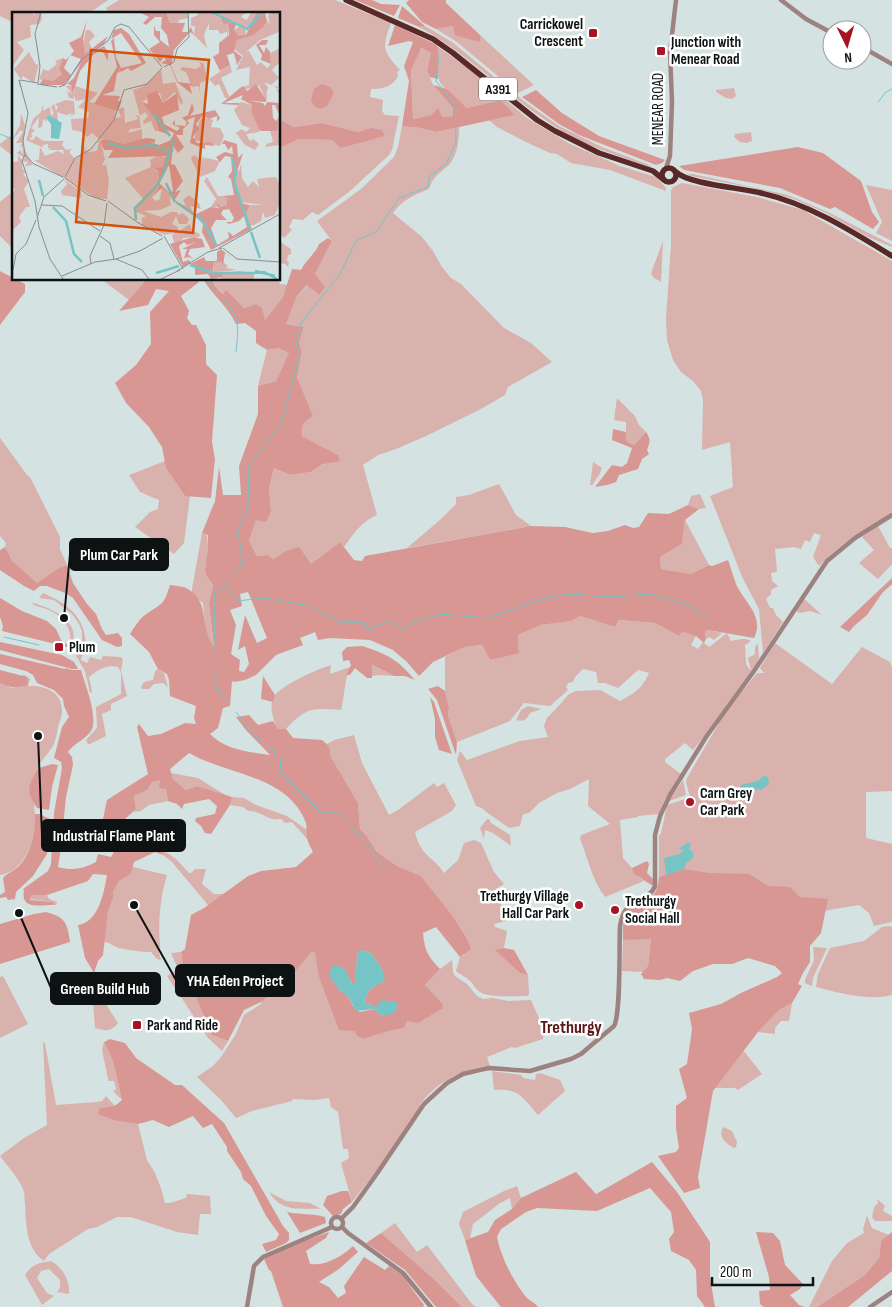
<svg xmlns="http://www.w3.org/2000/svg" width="892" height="1307" font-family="'Sofia Sans Condensed',sans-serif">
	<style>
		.green { fill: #d9b1ad }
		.forest { fill: #d89793; fill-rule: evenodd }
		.water { fill: #75c5c6 }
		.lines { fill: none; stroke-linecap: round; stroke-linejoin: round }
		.stream { stroke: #75c5c6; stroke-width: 1 }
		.tertiary { stroke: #9e8280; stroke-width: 4.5 }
		.trunk { stroke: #5a2827; stroke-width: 5.5 }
		.poi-dot { fill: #a81223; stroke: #fff; stroke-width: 2 }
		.labels { text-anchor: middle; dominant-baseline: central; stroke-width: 5; stroke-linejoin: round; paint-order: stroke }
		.shield { fill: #fff; stroke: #565959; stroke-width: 1 }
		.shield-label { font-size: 14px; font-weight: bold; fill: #0d1212 }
		.poi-label { font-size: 15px; font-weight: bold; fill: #0d1212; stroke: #fff; text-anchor: start }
		.street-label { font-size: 15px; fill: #0d1212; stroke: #fff }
		.quarter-label { font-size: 18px; font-weight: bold; fill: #5b1618; stroke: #fff }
		.inset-river { fill: none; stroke: #75c5c6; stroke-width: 2.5 }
		.inset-road { fill: none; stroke: #858f8f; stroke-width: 1 }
		.view { fill: #d2520d; fill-opacity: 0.15; stroke: #d2520d; stroke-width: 2.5 }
		.inset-edge { fill: none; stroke: #0d1212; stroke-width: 2.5 }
		.leader { fill: none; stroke: #0d1212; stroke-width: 2 }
		.callout-dot { fill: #0d1212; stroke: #fff; stroke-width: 2 }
		.callout { fill: #0d1212; stroke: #0d1212; stroke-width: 2 }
		.callout-label { font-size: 16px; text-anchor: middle; font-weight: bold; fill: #fff }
	</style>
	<rect width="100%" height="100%" fill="#d5e2e2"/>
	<g class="green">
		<path d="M0 0H108L88 14H14V23L0 16Z"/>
		<path d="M119 0H335L391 23C382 48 382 50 400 70L397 72 398 76C392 87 383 89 371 89L370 97 383 100 382 111 385 115 399 116 392 150 389 155 350 191 318 215 312 212 303 220 293 219 289 227 292 230 284 238 279 233V146H284L299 139 332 140 340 148 371 128 358 132 322 123 294 127 279 119V14H109L106 8Z"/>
		<path d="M425 26 452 42 525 102 559 126 604 148 647 164 653 168C618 156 582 145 551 124 505 94 467 53 419 27Z"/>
		<path d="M453 26 478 42 481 36 534 85 518 93 457 42 436 29Z"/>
		<path d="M438 47 468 68 527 118 570 144 620 166 656 177 666 188V191L610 170 571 163 557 154 550 153 528 143 497 127 489 120 515 115 501 100 467 108 447 89C433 83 438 60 438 47Z"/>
		<path d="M420 48 431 53 427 70 433 85 453 108V116L442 117 431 115 413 119 411 70Z"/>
		<path d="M734 88 736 96 732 99 726 98 716 92V90Z"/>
		<path d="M402 126 421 128 436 132 459 127C459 140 458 154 449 165 439 174 434 175 429 189 414 195 402 200 393 213L422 237 433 251 442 267 451 278 461 284 504 328 531 343 552 362 508 387 505 395 479 410 426 436 396 449 378 455 363 465 377 515C361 522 354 533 344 547L340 542 311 564 286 551 273 559 268 555 257 556 249 541 256 520 271 511 269 488 274 468 290 475 311 472 338 455 302 436C301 425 304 422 313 416L297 377 302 352 299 343 304 327 286 324 297 296 308 285 318 295 315 274 332 241 317 221 361 189 394 157 398 147Z"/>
		<path d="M751 132 752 141 746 143 740 142 734 137 735 134Z"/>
		<path d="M10 136 14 138V157L0 146V144Z"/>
		<path d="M693 174 788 195 830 213 892 245V247L868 237 826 213 794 199 749 187 686 175Z"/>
		<path d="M682 183 757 197 803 210 892 261V513C867 529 840 543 819 566L813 557 821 535 814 533 810 542 805 540 801 549 794 547 775 549 777 572 771 573 772 581 778 586 771 590V594L766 599 770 608H773L776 615 783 622 763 653 759 609 743 579 710 496 733 487 730 442 702 450 703 400 701 391 693 381 681 372 673 360 667 340 666 319 671 244V191L673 187Z"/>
		<path d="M866 185 892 190V241L876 233 882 222Z"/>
		<path d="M12 192H14V250L0 236V202Z"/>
		<path d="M279 241 291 249V254L288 255 287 261 289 262 288 267 285 264 279 263Z"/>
		<path d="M663 241 661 282 653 277 651 273Z"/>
		<path d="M101 279H147L129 300Z"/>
		<path d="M213 279H278L280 284 288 285 283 297 265 320 256 304 244 308 226 291 224 294 214 285Z"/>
		<path d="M279 348 290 353 276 381 258 386 267 350Z"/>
		<path d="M617 398 635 416 639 425 646 432 634 445 626 441V422L614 420Z"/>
		<path d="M0 438 27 475 30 477 60 537V549L67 565 57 569 37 583 11 561 5 547 6 543 0 536Z"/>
		<path d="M165 461 166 468 185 496H190L184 543 174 554 135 527 150 512 158 509 159 500 140 492 129 475Z"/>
		<path d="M593 462 602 468 599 475 592 485H590Z"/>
		<path d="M499 484 516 515 531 526 407 548 440 520 456 504V497L469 495Z"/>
		<path d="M700 494 706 508 699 509 688 505 691 496Z"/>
		<path d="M685 520 709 565 691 574 661 569 660 557 682 544Z"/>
		<path d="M878 526 890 548H892V564L878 579 859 563 874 550 862 537Z"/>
		<path d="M202 533 207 535 208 548 205 569 206 575 213 585 209 604 214 649 206 634 203 603 192 594V589Z"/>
		<path d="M43 593C67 604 84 615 86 644H82V631L79 624 73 615 54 600 39 598Z"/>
		<path d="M803 598 822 615 810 611 800 613 796 611Z"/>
		<path d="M34 603C52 609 79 620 73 643L70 641C72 629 63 617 51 611 45 608 38 607 32 604Z"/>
		<path d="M580 616 615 627 619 620 655 623 679 636 683 632 696 636 691 645 698 649 703 642 709 647 727 633 731 641 741 639H746L751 641 745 645 746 664 751 671 748 658 755 654V647L757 644 758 645 759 658 755 666 706 734 693 750 685 743 665 759V762L681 774 664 801 659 814 638 816V817L620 820 623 858 632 868 634 874 644 881 605 897C592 880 588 858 580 839L581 835 610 824 588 806 589 779 570 789 557 793 539 803 529 813 523 814 520 826 509 828 485 811 482 808 476 806 457 760 460 751 467 760 520 741 548 737 544 726 547 718 555 710 569 694 576 691 600 690 620 701C636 692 641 690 649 673L638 670 618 688 605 683H598L596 672 583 669 575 677 573 682 568 683 566 687 568 690 550 706 524 703 510 721 457 742 448 716 449 708 445 691V657L465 647 482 645 490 660 519 652 518 635 541 625 571 621Z"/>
		<path d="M708 630 722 633 714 640 709 637 706 639 705 632Z"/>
		<path d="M775 643 832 684 862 647 890 662 892 668V791L866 792V838L892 844V922L874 926 869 913 859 905 805 914 659 877V835L661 834 667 805 685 799 689 805H692L694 799 690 797 686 782 687 778 726 711 757 673H764L760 668Z"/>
		<path d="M79 649 83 651 81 660 87 663 90 657 101 660 103 656 121 657 123 660 121 671 127 696 111 704V710L102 714 106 736 90 744H88L86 740 97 728 96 707 121 694V673L118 667C106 664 98 670 89 677L92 692 90 693 85 671 76 656Z"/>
		<path d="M331 665 330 674 350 667C344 680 345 696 341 710 313 708 306 707 286 729H278C273 720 268 704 275 695 284 684 318 669 331 665Z"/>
		<path d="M371 665 394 676 380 675 372 676Z"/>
		<path d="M158 669 164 673 168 687 163 683 154 684 149 689H142L141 687 144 682 153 680 155 671Z"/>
		<path d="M23 674 30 679 28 686C45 685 63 692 62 712 62 717 59 722 58 727 57 733 56 740 53 746 49 753 41 760 38 768 36 775 33 795 34 803 34 810 36 818 35 825 33 846 22 872 0 875V683L12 688 24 687Z"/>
		<path d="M528 706 541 709 530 713C526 720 524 722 516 720L521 710Z"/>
		<path d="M354 735 362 763 389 815 398 810 434 783 437 787 444 783 456 805 452 811 415 832C421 857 432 855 444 873L458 860 464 843 474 840 481 843 494 872 504 884 491 892 493 895 486 901 489 904 500 900 506 921 494 924 495 927 507 931 504 948 496 950 520 973 528 975 529 993 528 996C517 996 489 998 480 992 475 989 473 983 469 980 465 976 460 975 456 971L460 957 464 955 466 937 452 915 421 876 397 866 377 852 366 835 360 829 358 803 331 757 329 746 327 744 334 740Z"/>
		<path d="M171 773 198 778 227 796 197 786 186 790 173 779Z"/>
		<path d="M161 779 166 789 168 801 149 805 141 811 133 812 136 809 134 796 147 790 152 782Z"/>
		<path d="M683 780 686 795 669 801Z"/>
		<path d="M232 797 244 798 256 805 287 816 307 830V839L292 822 285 823 281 819C269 822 260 810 248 811L243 807 230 805Z"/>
		<path d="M487 819H489L491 823 510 835 511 846 493 833 485 830 484 839 480 828Z"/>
		<path d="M163 850 176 859 189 873H191L195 869H206L202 884 214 894H224L208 905 172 862 163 855Z"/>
		<path d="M133 867 167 875C160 898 158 921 160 946L158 949 161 960 157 959 151 952C141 952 129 950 119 948 113 946 109 942 104 942L108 912 113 898V892L119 881 131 874Z"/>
		<path d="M35 894 47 895 49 899 57 902 56 905H53V902L30 899 31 895Z"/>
		<path d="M889 926 892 927V995C867 1001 840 993 816 987L818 974 830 948 864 941 882 927Z"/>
		<path d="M651 938 648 966 643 972 622 971 623 940Z"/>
		<path d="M813 947 827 948 813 978 812 986 805 983V980L814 960Z"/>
		<path d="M312 950 315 953 318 974 357 1036 363 1039 389 1031 404 1028 406 1021 442 1003 425 985 440 969 452 960 453 972 455 976 467 984 477 996 483 999 493 998 508 1001 531 1000 544 1030 543 1039 515 1048 512 1047 487 1057 490 1066C463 1068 437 1082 421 1103L420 1107 375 1173 352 1202 341 1163 349 1158 348 1149H343L338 1112 331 1107 329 1098 314 1100 293 1099 292 1101 252 1111 236 1118 221 1100 197 1077 213 1066 221 1057 236 1034 244 1015 261 1004V1002L287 981Z"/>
		<path d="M181 952 184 970 212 1035 228 1041 222 1051 208 1038 167 976 178 969 171 953Z"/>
		<path d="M3 976 28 1024 0 1038V977Z"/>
		<path d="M96 989 118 1023C111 1032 106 1031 95 1028L92 990Z"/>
		<path d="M792 1003 789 1021H781L775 1028V1034L758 1032 779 1010Z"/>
		<path d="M43 1042 45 1044 56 1105 97 1102 102 1101 106 1096 114 1105 100 1108 117 1121 138 1124 147 1160 155 1173 162 1191 165 1203H170L186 1198 187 1194 210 1196 211 1214H200L198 1235 177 1232 131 1217H117L97 1227 88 1229 49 1254 44 1261C26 1249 26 1223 25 1204 24 1200 25 1195 24 1192 20 1179 8 1167 0 1156L24 1138 47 1125Z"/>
		<path d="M104 1042 113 1061 122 1100 113 1091 116 1090 114 1081H109L108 1079 102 1050Z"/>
		<path d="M743 1050 762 1074 738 1090 735 1088H715Z"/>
		<path d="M492 1071 521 1075 523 1078 535 1080 536 1074 540 1073 560 1080 565 1091 538 1115C522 1097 519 1088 494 1090Z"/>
		<path d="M723 1127 732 1131 737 1142 736 1147 734 1148C725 1143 718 1137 723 1127Z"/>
		<path d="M517 1186 521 1198 512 1209 510 1198 500 1203 473 1224 470 1238 465 1240 459 1224 463 1212 504 1191Z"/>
		<path d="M269 1192 286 1201 310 1203 321 1209C300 1208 282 1213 269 1192Z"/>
		<path d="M877 1199 885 1206 883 1211 892 1216V1221H875L872 1217 874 1207 878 1203Z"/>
		<path d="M867 1216 872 1228 889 1235 881 1241 879 1258 865 1275 817 1307H809L832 1261 847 1243 864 1233 863 1229Z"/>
		<path d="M395 1223 417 1252 427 1245 472 1304 476 1307H462L434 1279 381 1233Z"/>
		<path d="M51 1261C63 1268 70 1280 69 1294L57 1292 60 1288V1280L49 1269 41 1271 37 1278 47 1293 54 1296 42 1305 25 1275C32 1264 39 1263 51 1261Z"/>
	</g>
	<g class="forest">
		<path d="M355 0H372L381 4 400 5 394 16Z"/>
		<path d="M409 0H446V3L481 36 479 42 455 35 453 26 436 29 422 22 406 3Z"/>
		<path d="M402 6 425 26 419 27 398 18Z"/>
		<path d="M395 25 435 44 438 47V79L430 77 427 70 431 53 421 48 411 70 413 119 431 115 438 108 442 117 453 116V108L433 85 447 89 467 108 501 100 515 115 436 132 421 128 402 126 409 81 404 66 413 42 409 41 388 46Z"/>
		<path d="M322 84 330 87 334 93 327 106 321 109 315 107 311 100 314 89Z"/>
		<path d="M536 90 562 113 599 136 665 160 662 163 656 165 579 135 559 124 522 97Z"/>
		<path d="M279 119 294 127 322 123 358 132 371 128 382 130 385 136 340 148 332 140 299 139 284 146H279Z"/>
		<path d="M798 147 823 153 861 181 872 212 879 222 873 229 835 207 830 209 780 188 684 170 679 166Z"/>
		<path d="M328 238 332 241 315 274 325 287 319 295 307 285 297 296 286 324 304 327 299 343 302 352 297 377 313 416C304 422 301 425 302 436L338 455 340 461 323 464 311 472 290 475 274 468 269 488 271 511 266 522 256 520 249 541 257 556 268 555 273 559 286 551 299 547 311 564 340 542 354 560 362 561 365 556 531 526 565 527 593 533 608 531 625 525 633 528 639 527 648 513 669 514 688 505 699 509 685 520 682 544 660 557 661 569 691 574 709 565 712 566 728 560C731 568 733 576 736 584 744 602 765 616 754 638L708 630 705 632 706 639 704 643 696 636 683 632 679 636 655 623 619 620 615 627 580 616 571 621 541 625 518 635 519 653 490 660 482 645 465 647 433 662 419 676 407 662 393 650 370 640 330 638 318 640 315 632 300 638 303 645 276 655 256 675 245 680 234 682 232 681 230 706 223 708 218 728 210 734C225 750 250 752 270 755L245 729 236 717 249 715 258 725 273 721 278 729H286L293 738 322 740 329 746 331 757 358 803 360 829 366 835 377 852 397 866 421 876 452 915 466 937 471 949 460 957 436 927 423 933C425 951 427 955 440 969L425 985 442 1003 443 1008 418 1023 407 1021 404 1028 389 1031 363 1039 357 1036 354 1031 339 1030 318 974 315 953 312 951 287 981 261 1002 244 1010 228 1041 212 1035 184 970 181 952 185 949 191 915 204 908 248 876 261 871 296 867 313 852C311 848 308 843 307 838 306 833 307 827 306 823 288 775 227 775 189 753L170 769 173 779 186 790 197 786 232 797 230 805 211 834 205 833 201 826 195 821 196 818 215 814 217 806 209 799 184 804 182 809 177 804 168 801 166 789 159 788 160 780 152 782 147 790 134 796 136 809 125 819 117 822 124 835 142 850 155 844 162 838 163 855 155 852 134 862 131 874 119 881 113 892V898L108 912 103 955 98 961 94 973 85 958 78 925C99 922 104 892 107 875L93 874 88 881 47 895H31L30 900 53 902V905C42 905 20 910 24 891L23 889 48 871 51 864 54 813 62 768 61 762 54 758 62 727 69 717 64 706 63 699 54 690 37 683 33 675 26 671 0 664V654L65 669V668L72 670H81C85 684 99 719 91 731 85 740 74 743 68 752L72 757 73 765 66 797 61 847 58 867C72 871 83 869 96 862L98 854 111 857 122 838 115 828 103 819 107 800 148 774 137 727 139 724 148 736 161 734 185 723 196 724 194 718 196 706 170 696 169 680 167 674 158 669 149 652 130 634C134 628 139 619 145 615 163 602 163 607 170 585 175 586 182 586 186 588 211 600 199 628 214 647L209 604 213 585 206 575 205 569 208 548V535L202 533 215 501 219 467 223 495H241L239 466 258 414V386L276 381 289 353 279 348 267 350 256 343V331L245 323 236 324C227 305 213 296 203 279H213L214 285 223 294 226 290 244 308 256 304 262 308 265 320 283 297 292 269 301 270C306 260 316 253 319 244ZM248 592 267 638 257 643 245 615 238 650 245 646 249 664 244 672 239 671 240 660 231 654 236 625 230 610 242 606 240 594ZM361 950 371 953 382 969 380 983 369 990 364 1002 372 1006H378L382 1016 374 1009 360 1012 353 1006 348 996 339 990 343 968 353 985 356 983C355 975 357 960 358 952Z"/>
		<path d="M0 271 25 284V292L0 325Z"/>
		<path d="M147 279H197L199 282 181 296 189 311 187 318 192 325H196L206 345V364L217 375 212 442 215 459 211 498 185 496 166 468 162 447 149 427 126 403 115 383 136 365 151 344 150 312 169 291 156 289 148 305 119 311Z"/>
		<path d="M613 429 626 432V441L634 445 646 432C651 439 650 442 647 450L649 454 642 459 638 469 619 475 616 482 607 485 595 487 612 465 622 467 627 463 632 448 612 440Z"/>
		<path d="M5 547 12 561 37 583 57 569 67 565 73 583 87 604 96 614 102 629 106 635 118 633 122 638V646L117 647 102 640 73 598 65 593 47 586H40L34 591 24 586 0 570V550Z"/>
		<path d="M892 578V584L883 592 867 615 854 626 849 632 840 627Z"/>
		<path d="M0 598 22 611 47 621 56 629 61 640 72 648 2 631 3 626 0 617Z"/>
		<path d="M0 642 62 655 74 662 78 669H72L0 650Z"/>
		<path d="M362 646C388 654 398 660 415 680L405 676H394L372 665V678H367L355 668 350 675H346L351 665 349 660 343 661 342 652 347 647Z"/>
		<path d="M0 670 27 677 28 685C19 689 9 688 0 683Z"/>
		<path d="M263 676 275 695 273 702 261 699Z"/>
		<path d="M438 686 445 691 449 708 448 716 457 742 456 755 437 700 428 689Z"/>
		<path d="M430 697 434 702 452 754 439 750 435 737V719Z"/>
		<path d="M52 764 58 765 52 787 49 810 37 808C25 790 28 785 39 768Z"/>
		<path d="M35 814H39L50 819 47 854 33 876 16 892 15 899 8 900 6 897 0 898V895L5 892 3 878C7 873 14 871 19 866 31 854 36 830 35 814Z"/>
		<path d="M647 861 649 864 647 873 654 880 653 886 634 874 632 868Z"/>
		<path d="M684 869 709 873 749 874 768 886 790 887 800 897 828 899 821 933 810 946V962L803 973 798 984 802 986 792 1003 779 1010 758 1032 713 1091 698 1177 700 1188 684 1193 658 1156 676 1152 679 1148 676 1128V1106L687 1098 679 1069 687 1064 692 1029 689 1013 721 1004 741 993 777 977 782 973 775 966 748 958 732 964H713L693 971 680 981 667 978 660 980 644 979 641 974 648 966 651 939 623 940C623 932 622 920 627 913 637 895 657 908 659 877Z"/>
		<path d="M46 912C65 917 67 922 70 942L0 964V924L34 914Z"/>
		<path d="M504 948 514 950 528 975 520 973 495 950Z"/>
		<path d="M110 1039 125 1043 136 1058 175 1085H182L224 1123 283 1226 289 1233V1240L286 1243 266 1252 262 1244 276 1240 279 1234 266 1216 251 1186 243 1179 241 1172 227 1151V1147L212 1124 203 1128 193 1116 169 1127 153 1120 138 1124 117 1121 98 1114 100 1108 116 1105 122 1100 113 1061 104 1042Z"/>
		<path d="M652 1162 677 1192 710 1242V1278L715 1307H705L697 1296 696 1270 689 1260 671 1251 669 1239 674 1232 671 1212 650 1188 597 1211 537 1208 526 1212 501 1229 497 1237C501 1257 513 1281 526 1297 530 1301 535 1303 538 1307H501L476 1276 465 1240 488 1232 495 1220 512 1209 521 1198 576 1172 596 1194Z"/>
		<path d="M342 1191H348L352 1202 343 1209 341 1214 333 1216 323 1205 327 1196Z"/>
		<path d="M287 1212C300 1215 312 1213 325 1217L326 1223 300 1233Z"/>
		<path d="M329 1232 326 1238 306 1251 310 1264C326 1266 341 1257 353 1246L358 1252 339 1269 319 1282 329 1287 338 1298 346 1293 344 1286 364 1257 385 1270 389 1266 402 1275 424 1305 423 1307H283L271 1271 269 1270 264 1259 285 1248Z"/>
		<path d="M756 1232 773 1233 780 1241 785 1265 803 1284 800 1289 790 1295 799 1305 805 1307H764L760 1304 759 1291 770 1290 769 1277Z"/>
		<path d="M892 1232V1271L848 1307H817L865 1275 879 1258 881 1241Z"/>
		<path d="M381 1233 434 1279 462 1307H436L405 1270 366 1243Z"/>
	</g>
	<g class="water">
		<path d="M763 776 768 777 769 784 761 790 758 789 749 794 739 792 741 785C747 784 752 782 758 781Z"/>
		<path d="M689 842 691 845 689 849 693 852V858L686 863 684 869 666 875 664 858 680 854 684 850 678 849Z"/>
		<path d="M361 950 371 953 382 969 385 980 369 990 364 1002 372 1006H378L381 1000 396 1002 398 1008 392 1014 382 1016 374 1009 356 1011 348 996 339 990 329 975 332 966C345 963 348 976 352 984L356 983C355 975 357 960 358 951Z"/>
	</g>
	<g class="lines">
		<g class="stream">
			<path d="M878 102 886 92 892 89"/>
			<path d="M0 134 14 140"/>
			<path d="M206 279C209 285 214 288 219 294 240 315 239 324 236 352"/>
			<path d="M224 583 237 601 264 598 309 606 341 623 362 622 369 629 390 621 402 629 417 621 440 614 486 618 549 597 570 594 610 597 650 594 683 603 705 615"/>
			<path d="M4 637 39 645"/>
			<path d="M222 694 216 688 214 595 243 564 238 531 248 507 249 466 281 424 300 355 296 345 301 323 340 274 356 241 377 231 399 198 428 187 429 177 446 164 456 143 455 105 436 81 439 55"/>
			<path d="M225 697 230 703"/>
			<path d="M236 712 250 731 280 757 281 773 321 813H339L366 843 384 868"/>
		</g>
		<g class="tertiary">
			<path d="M781 0 806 19 832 33"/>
			<path d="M862 47 892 64"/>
			<path d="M666 168 670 156 672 102 670 52 676 0"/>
			<circle cx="337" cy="1223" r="6"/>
			<path d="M341 1219 353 1207 376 1175 424 1104 447 1083 463 1074 475 1071 489 1068 530 1071 571 1059 581 1054 614 1026C621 1014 619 945 620 926 621 921 622 915 625 911 632 899 650 900 655 886V835L660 816 670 795 706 737 754 671 827 561 855 538 892 515"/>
			<path d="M342 1227 348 1233 403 1273 431 1307"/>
			<path d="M247 1307 254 1266 263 1257 332 1227"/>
			<path d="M870 1307 892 1292"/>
		</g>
		<g class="trunk">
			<path d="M346 0 433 39 453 53 537 120 555 131 599 153 653 171 663 179"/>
			<circle cx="669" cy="175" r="7"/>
			<path d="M676 172C688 184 742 188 761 193 809 204 850 230 892 256"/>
		</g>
	</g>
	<g class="poi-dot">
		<rect x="588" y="28" width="10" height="10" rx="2.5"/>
		<rect x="656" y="46" width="10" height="10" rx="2.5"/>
		<rect x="54" y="642" width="10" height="10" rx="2.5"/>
		<circle cx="690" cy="802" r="5"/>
		<circle cx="579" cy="905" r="5"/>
		<circle cx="615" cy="910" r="5"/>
		<rect x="132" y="1020" width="10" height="10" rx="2.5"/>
	</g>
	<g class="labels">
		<rect class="shield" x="479" y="77.5" width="38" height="23" rx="4"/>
		<g class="shield-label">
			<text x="498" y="89">A391</text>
		</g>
		<g class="poi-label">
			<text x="583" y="24" text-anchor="end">Carrickowel<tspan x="583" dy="17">Crescent</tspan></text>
			<text x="671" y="42">Junction with<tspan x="671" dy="17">Menear Road</tspan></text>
			<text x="69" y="647">Plum</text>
			<text x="700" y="793">Carn Grey<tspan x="700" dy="17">Car Park</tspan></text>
			<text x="569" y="896" text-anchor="end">Trethurgy Village<tspan x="569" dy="17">Hall Car Park</tspan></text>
			<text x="625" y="901">Trethurgy<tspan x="625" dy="17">Social Hall</tspan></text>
			<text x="147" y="1025">Park and Ride</text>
		</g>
		<g class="street-label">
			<text transform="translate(658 109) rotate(-90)">MENEAR ROAD</text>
		</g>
		<g class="quarter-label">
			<text x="571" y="1027">Trethurgy</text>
		</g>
	</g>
	<g transform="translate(12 12)">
		<rect width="268" height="268" fill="#d5e2e2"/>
		<path d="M0 0H19L23 3V0H29L30 7 27 12 18 13 19 25 5 30 12 38 0 55ZM154 0H175L177 6 167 8 166 12 158 11ZM185 0H196L216 10V26L215 20 208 22 206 18H197V11L192 23 195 36 182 23 183 14H179V6L186 3ZM202 0H234L229 5 235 8 239 0H245L243 7 233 17 234 23 238 24 255 9 258 12 255 0 256 4 259 0H267V20L248 28 234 40 237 39 245 53 249 50 255 56 259 52 258 41 267 37V51L260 58 267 66 259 73 267 75 264 77 267 79V81L264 78V75L252 70 256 75 253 86 247 73 231 78V75L237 73 238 55 224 58 231 44 222 37 225 28 234 24H227L222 18 228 14 225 10H218ZM74 18H78L83 24 77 30 80 37 73 42 71 32ZM17 40 24 53 27 52 22 71 11 64 9 68 2 57ZM51 46 47 57 50 62 38 70 27 67 31 57 36 59 45 52 43 49ZM191 48 195 68 188 71V82L187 74 180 75 174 60 168 58 170 55 184 57 189 54 187 49 191 52ZM218 53 220 60 209 66 218 86H213L207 72 203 74 197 67ZM149 58 151 72 163 70 171 90 169 93 163 80 151 91 148 81 135 83 137 86 130 90 143 107 147 119H143L139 109 132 112 131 109 136 104 133 100 128 104 121 78 132 74ZM54 74H59L62 82 63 74 86 81 77 90 104 95 103 106 109 105 106 97 112 95 113 111 126 107 124 103 127 104 129 116 118 117 116 121 130 117V129L112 132 88 127 93 147 90 153H94L97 168 95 187 84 186 22 148H27L28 135 33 144 46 139 52 142 51 138 60 137 57 140 63 147 72 141 69 137 72 134 74 140 85 139 87 127 80 121 75 125 70 120 60 118 59 107 76 106 77 100 66 95 74 87 64 89 62 83V87L57 86 55 79 60 82ZM54 88 62 89 63 102 56 105 62 101 54 103 45 100 46 109 39 104 34 107 35 110 31 107 30 115 26 116 27 105 19 116 23 118 19 122 21 124 17 127 21 128 24 124 31 129H52L50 133 54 138H36L39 136H36V132L30 133 32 136 14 128 21 107 29 100 31 92V99L38 95 39 104 42 101 39 95 42 92 44 99 46 95 43 92ZM229 90 240 93 239 99 248 113 247 120 234 122 238 129 241 127 247 132 243 138 233 133 224 121 230 117 234 120 238 116 230 113 222 98ZM9 101 13 113 11 135 21 153 13 154 16 150 11 149 10 156 14 160 11 162 17 169 12 177 18 195H14L7 205 9 210 1 218 0 181 3 178 0 174V151L6 149V143L10 148 13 146 5 141 8 138 11 142 10 134 7 137 10 131H4L11 120 8 118 5 123H4L1 127 0 128 8 113ZM193 105 201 108 199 115 208 116 212 124 208 134 182 128 188 108ZM267 108V133L254 135V132L261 130 258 118 264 119ZM147 143 155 146 151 156 142 157 147 160V175L140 185 143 189 148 187 150 175 156 180 159 193 148 198 132 199 149 205 159 200H165L166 203 171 201 177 207 175 212H167L164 204 160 212 166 215V220L178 212 180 218 188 222 187 225 171 226 169 230 162 231 160 223 163 221 152 223 130 213V206L134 204 122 199 132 188 113 166 139 155 138 148ZM183 143 189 151V147H197L189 146 190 145 208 149 203 159 188 165 180 149 179 145ZM229 152 230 166 236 175 241 169 247 175 245 167 253 166 264 165 268 174 267 193 263 203 253 206 251 200 249 209 242 213 237 214 233 202 238 193H251L228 190 223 166V158L227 159ZM195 165 206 184H219L221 188 209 195 205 190 208 195H199L206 184 204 187 192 169ZM51 167 69 179V186L50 183 49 179 55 172ZM177 183 187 191 189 197 178 194 182 203 169 193H174L171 188ZM207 247 216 254 214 256 225 258 202 260V250ZM227 259 242 261V267H209L210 261Z" fill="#d9b1ad"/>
		<path d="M114 0 131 11 137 5 127 0H154L158 11H173L170 20H176L179 15 182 23 178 20 162 38 159 54 166 70 181 72 178 74 180 82 165 70 158 53 149 51 154 48 152 45 148 50 132 31 137 37 148 30 142 23V13L144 19H148V28L157 35 155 23 149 16 150 5H143L134 13ZM196 0H202L218 10H225L222 18 227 24 234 23 245 0 253 1 255 9 251 15 241 23 225 28 222 39 230 45 225 53 222 41 215 43 220 60 218 53 208 59 201 45 207 41V31L217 23 216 11 212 12 209 6ZM75 8 71 27 73 42 96 24 92 32 74 43 92 34 96 40V49L90 38 82 42 68 59 61 81 59 73 55 72 62 66 69 51 52 73H27L31 67 40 69 50 62 47 57 51 46 54 48 62 39 57 31 69 25ZM58 43 69 47 59 63 52 56ZM109 16 117 22 134 51 119 59 116 56 109 60 106 56 108 60 105 61 102 79 90 83 108 84 106 89H110L106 99 82 92 105 55 99 29 102 26 104 45 109 56 130 51 109 21 99 27 102 18ZM250 28H256L254 33H247L252 41 254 35 258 40 259 52 249 48 250 43 244 33ZM244 72 253 86 255 81 254 90 236 89 251 91 253 94 255 90 267 91V102L263 93H260L261 106 264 109 267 105 265 119H248L239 99 240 93 229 87 231 83 212 91H228L226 93 209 92 228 76 231 74 235 79ZM145 79 151 91 165 81 167 98 150 105 152 112 165 119 168 116 160 112 163 108V113L173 114 175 110 170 106 176 103 180 91 182 98 178 104 203 98 208 106 205 110V104L197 107 191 103 184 112 187 117 181 125 185 131 198 130 203 134 193 133V137L178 131 183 105 175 108 177 111 171 117V123H164L172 135 166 141 161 134 159 152 163 153 171 169 163 180 169 178 163 187 158 181 161 179 157 153 147 171 158 181 159 189 156 180 150 176 140 185 147 175V160L142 156 151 155 154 144 96 146 101 138H92L89 131V128H96L112 132 134 126 143 127V131L137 130 147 133 159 128 162 121 155 118 157 123 147 119 143 107 130 90 136 92 135 82ZM212 128 225 132 226 146 231 141 223 166 228 191 238 193 233 203 240 217 199 238 190 220 191 212 182 203 199 195 207 196 204 189 209 195 215 192V187L221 188 211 184 222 183 219 167 216 165 220 159 219 145 213 144 208 150 204 145 213 140 221 142 220 134 216 138 213 132H210ZM217 197 222 206 220 210H214L217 212 227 209 232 204 235 215 221 224 216 219 217 226 205 233 199 216 204 208H215L209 202 211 198ZM182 225 190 227 193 235 178 237 176 242 182 248 177 245 172 246 175 237H170L184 230 175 233 172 230 167 234 171 250 177 248 179 251 171 255 158 232ZM209 237 221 247 213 241 211 253 208 248V250H202L201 260 178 252 192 245 194 249H205V240ZM183 255 210 261 211 265 199 267 196 262 183 263Z" fill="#d89793" fill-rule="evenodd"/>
		<path d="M37 103 50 111 47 127 39 126V112L34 106Z" fill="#75c5c6"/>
		<path class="inset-river" d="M202 1 235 17 251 0M141 101 158 124M95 131 113 136 140 133 158 140M220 145 224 162 222 169 238 217M27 168 31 184M154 171 163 190M164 190 190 208 205 234M41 195 54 209 62 242 70 250M124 208 123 196 145 174 154 156 156 143 160 139V126M239 220 248 246M178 253 202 261H242M243 259 263 264M144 261 167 254M242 261 252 260 265 267"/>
		<path class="inset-road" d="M152 55 162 50 165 37 177 25 176 0M8 68 26 71 28 54 23 22 29 0M25 72 45 75M9 75 7 68 16 101 11 129 13 142M47 75 53 73 70 47 96 29 103 15 109 12 117 15 150 55M13 142 10 149 23 189 27 215 38 247 51 267M13 143 22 152 51 165M53 165 63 146 79 137 102 108 112 78 135 72 150 56M53 166 76 183 94 189M96 189 125 210 150 224M30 193 50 194 88 219M25 206 32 185 52 167M88 224 98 231 102 247M152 224 171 257M207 236 268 202M211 236 225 247 268 250M104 247 128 239 151 226M104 247 130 258 137 267M79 252 78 244 92 213 95 191M1 258 4 242 14 232 24 208M165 259 196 240 210 236M50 264 83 250 104 247M149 267 168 258"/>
		<path class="view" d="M79 38 197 48 181 221 64 210Z"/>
		<rect width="268" height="268" class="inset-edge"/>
	</g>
	<path class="leader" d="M64 618L70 554M38 736L42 835M134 905L176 980M19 913L51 988"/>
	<g class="callout-dot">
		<circle cx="64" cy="618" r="5"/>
		<circle cx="38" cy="736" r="5"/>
		<circle cx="134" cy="905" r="5"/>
		<circle cx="19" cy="913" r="5"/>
	</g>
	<g class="callout">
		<rect x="70" y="539" width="98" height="31" rx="5"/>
		<rect x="42" y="820" width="143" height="31" rx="5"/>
		<rect x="176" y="965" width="118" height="31" rx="5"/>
		<rect x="51" y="973" width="109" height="31" rx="5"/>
	</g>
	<g class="callout-label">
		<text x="119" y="560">Plum Car Park</text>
		<text x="114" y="841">Industrial Flame Plant</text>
		<text x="235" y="986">YHA Eden Project</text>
		<text x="105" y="994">Green Build Hub</text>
	</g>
	<g transform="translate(847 45) rotate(175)"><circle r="24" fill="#ffffff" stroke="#9ea0a0"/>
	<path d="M0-4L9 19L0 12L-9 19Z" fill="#a81223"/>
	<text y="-8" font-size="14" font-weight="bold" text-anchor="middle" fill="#0d1212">N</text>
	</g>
	<path d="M712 1277v8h101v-8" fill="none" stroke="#0d1212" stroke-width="2.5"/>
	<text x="720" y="1277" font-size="15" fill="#0d1212" stroke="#ffffff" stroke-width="4" paint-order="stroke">200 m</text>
</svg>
